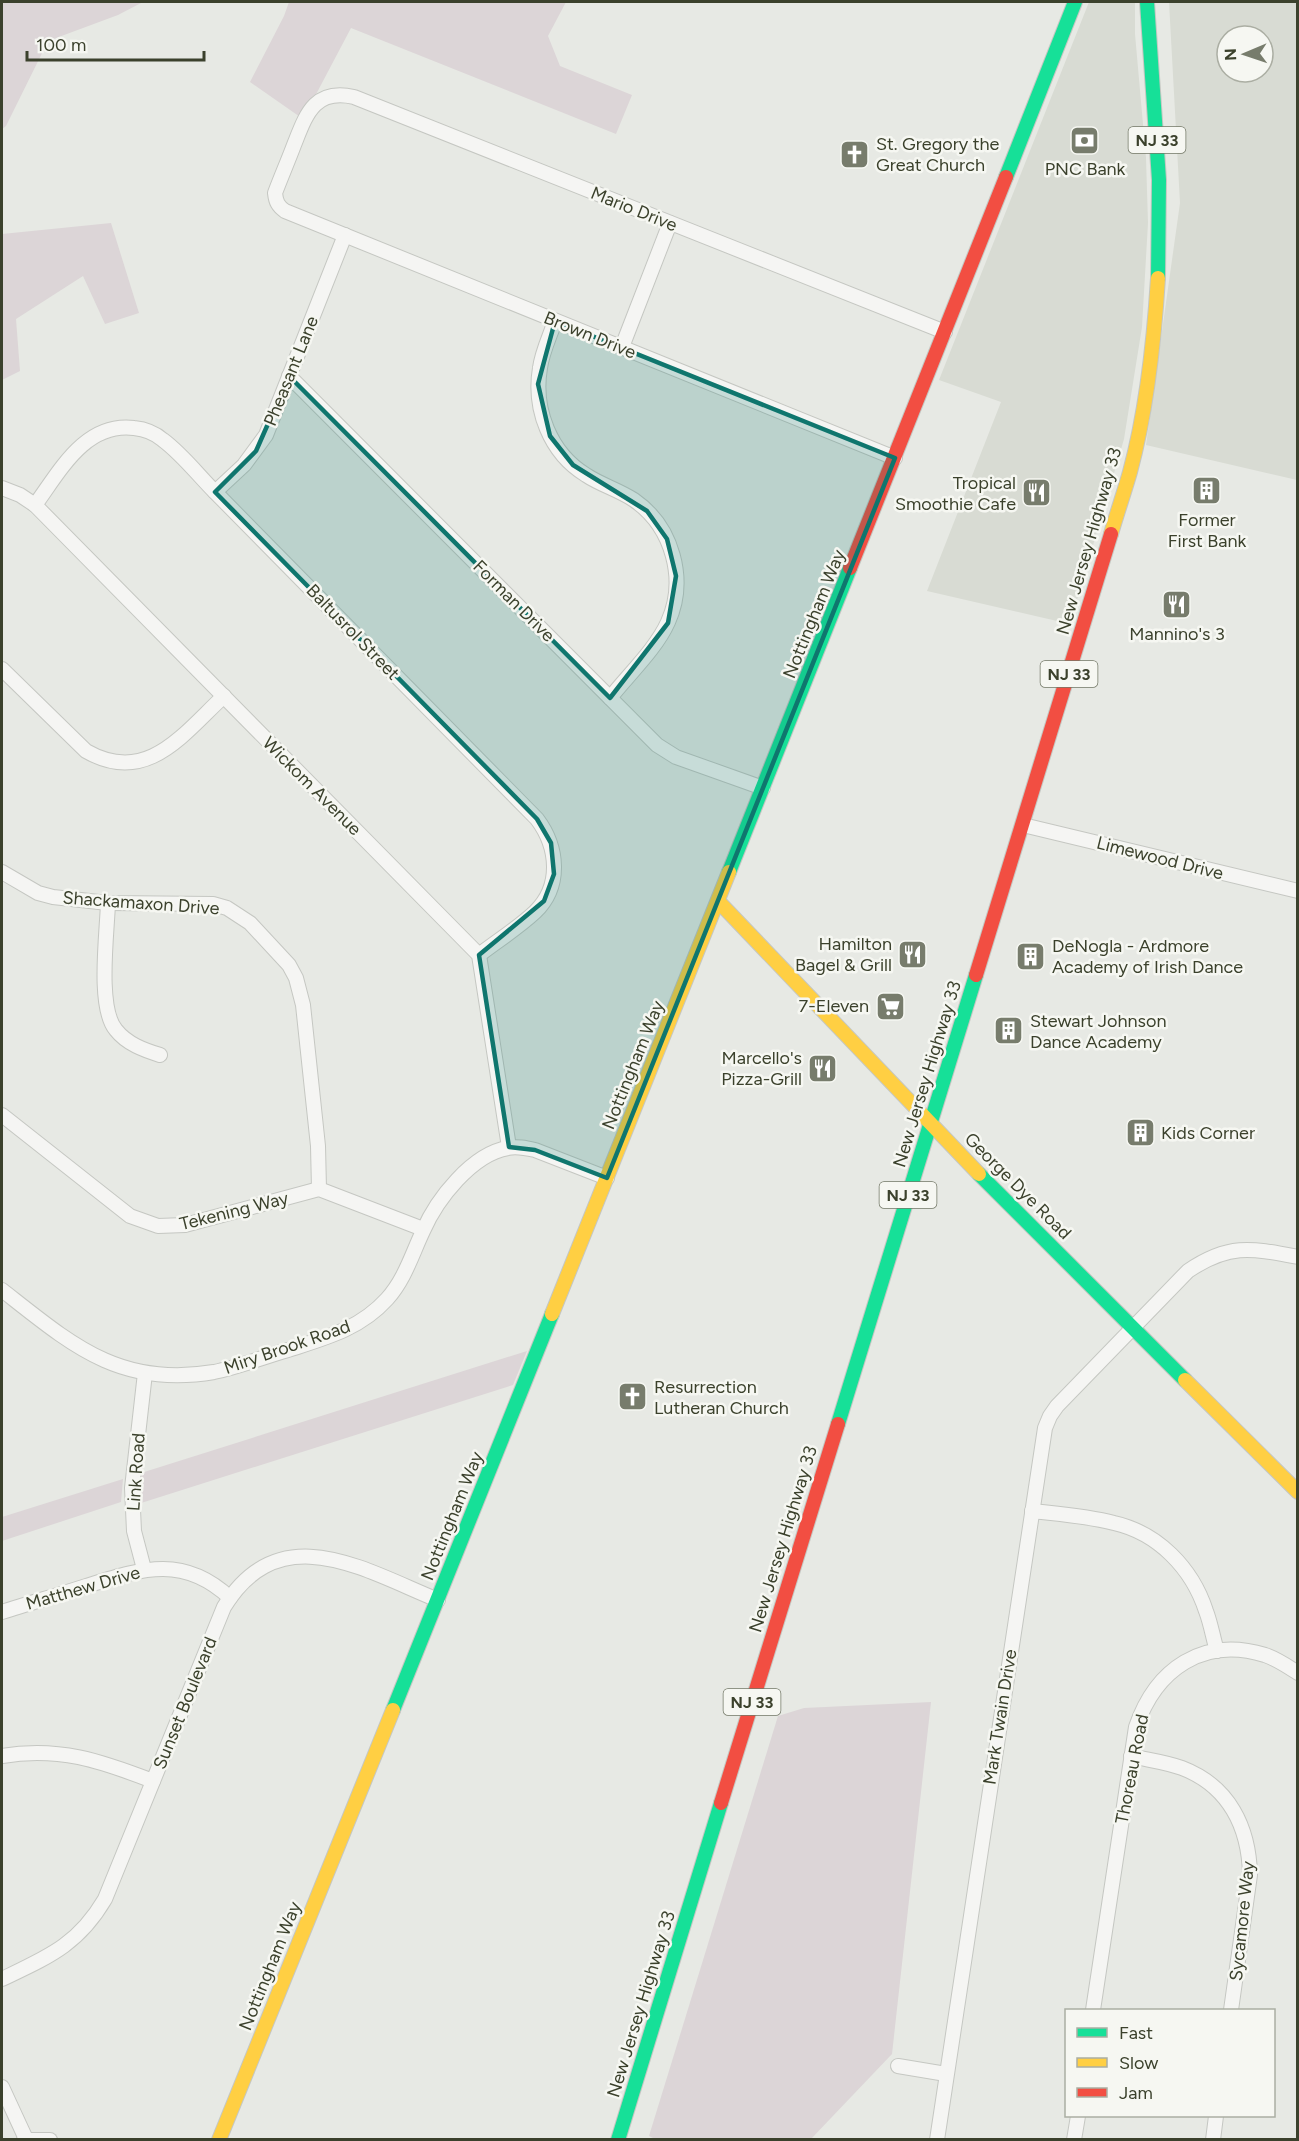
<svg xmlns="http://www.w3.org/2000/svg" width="1299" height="2141" font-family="Figtree,sans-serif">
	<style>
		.built { fill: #d8dbd3; fill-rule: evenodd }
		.green { fill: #dcd5d7 }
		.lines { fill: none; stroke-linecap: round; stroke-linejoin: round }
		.street-casing { stroke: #c5c7c2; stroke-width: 16 }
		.fast-casing { stroke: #c5c7c2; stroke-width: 16 }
		.slow-casing { stroke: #c5c7c2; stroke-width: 16 }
		.jam-casing { stroke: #c5c7c2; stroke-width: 16 }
		.street { stroke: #f5f5f3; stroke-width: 14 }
		.fast { stroke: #16e098; stroke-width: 14 }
		.slow { stroke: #ffcf43; stroke-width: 14 }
		.jam { stroke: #f24e42; stroke-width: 14 }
		.marked { fill: #0f766e; fill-opacity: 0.2; stroke: #0f766e; stroke-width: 4.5; stroke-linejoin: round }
		.labels { text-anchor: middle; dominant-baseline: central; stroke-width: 5; stroke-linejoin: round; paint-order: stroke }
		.shield { fill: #f6f7f2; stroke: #737867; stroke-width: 1.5 }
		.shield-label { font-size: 16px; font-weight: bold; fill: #3b412c }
		.poi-label { font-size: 18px; fill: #3b412c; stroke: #f6f7f2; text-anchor: start }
		.street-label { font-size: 18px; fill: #3b412c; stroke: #f6f7f2 }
	</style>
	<rect width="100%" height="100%" fill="#e7e9e4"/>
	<g class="built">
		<path d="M1089 2H1135V34L1146 158 1148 223 1142 327 1124 439 1070 624 927 591 1001 402 939 380Z"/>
		<path d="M1169 2H1297V480L1146 445 1180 203ZM1227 36H1263V72H1227Z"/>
	</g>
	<g class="green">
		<path d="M2 2H143L118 15 48 41 6 126 2 129Z"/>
		<path d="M289 2H566L548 36 560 66 632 95 616 134 351 28 303 119 250 82 284 16Z"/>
		<path d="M111 223 139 313 105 324 83 276 16 319 20 371 2 380V234Z"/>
		<path d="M527 1351 513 1385 138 1504 141 1473Z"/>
		<path d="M123 1479 121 1502 2 1541V1517Z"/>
		<path d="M931 1702 892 2054 811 2139 657 2140 649 2136 778 1716 804 1708Z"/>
	</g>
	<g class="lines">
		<defs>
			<g id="street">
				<path d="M555 321C550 336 542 352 540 368 533 409 550 453 586 475 601 485 619 490 634 500 673 527 687 580 668 622 656 649 628 675 610 698"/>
				<path d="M622 347 670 223"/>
				<path d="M289 376 657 745 676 757 763 788"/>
				<path d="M895 458 285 211C278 206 276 202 275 193 281 177 288 161 294 145 306 115 314 88 354 97L945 332"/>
				<path d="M2 488 20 495 35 505 479 955 509 1147"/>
				<path d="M215 492 244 465 266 435 345 235"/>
				<path d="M35 505C60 471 85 422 134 428 144 429 155 433 163 440 182 454 198 475 215 492L537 819C558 847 562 886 535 912 518 928 497 941 479 955"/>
				<path d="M2 669 86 751C147 786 183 734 224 696"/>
				<path d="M1023 825 1298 891"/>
				<path d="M2 872 38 893 53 897 108 903 213 904 227 908 250 923 289 965 296 978 303 1005 318 1146 319 1189"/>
				<path d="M108 903C107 934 97 1008 116 1030 127 1044 144 1050 160 1055"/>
				<path d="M2 1115 130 1216 158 1226 185 1225 319 1189 423 1229"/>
				<path d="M2 1290C71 1344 119 1388 214 1372 239 1367 263 1357 288 1350 325 1338 360 1329 387 1299 405 1279 412 1254 423 1231 437 1199 472 1154 508 1148 517 1146 526 1148 535 1150L607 1178"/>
				<path d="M1032 1511C1059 1514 1087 1516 1114 1523 1158 1533 1192 1568 1206 1611 1211 1624 1213 1638 1217 1651"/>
				<path d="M144 1569 134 1531 132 1488 145 1373"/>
				<path d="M2 1612C30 1603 58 1595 86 1586 141 1569 183 1554 230 1598"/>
				<path d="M2 1756C58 1746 101 1761 153 1781"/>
				<path d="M1131 1756C1148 1760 1166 1762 1182 1768 1229 1786 1249 1827 1250 1875L1231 2010"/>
				<path d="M2 1979C48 1957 78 1945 105 1899L224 1607C280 1516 364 1570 438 1600"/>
				<path d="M1093 2010 1136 1727C1156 1669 1203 1636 1265 1655 1277 1659 1287 1666 1298 1673"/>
				<path d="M898 2066 946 2074"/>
				<path d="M2 2087 26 2139"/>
				<path d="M24 2140H50"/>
				<path d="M937 2140 1045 1428 1050 1416 1057 1406 1188 1271C1229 1243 1251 1248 1298 1257"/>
				<path d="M1074 2140 1078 2116"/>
				<path d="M1213 2140 1216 2116"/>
			</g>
			<g id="fast">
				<path d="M1147 2 1159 180 1158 278"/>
				<path d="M1006 177 1075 2"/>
				<path d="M729 872 850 568"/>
				<path d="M979 1174 1185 1380"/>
				<path d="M838 1424 976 975"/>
				<path d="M393 1710 552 1314"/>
				<path d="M618 2140 721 1803"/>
			</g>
			<g id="slow">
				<path d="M1111 534C1117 513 1124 493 1130 472 1147 409 1154 343 1158 278"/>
				<path d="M718 901 979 1174"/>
				<path d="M552 1314 729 872"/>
				<path d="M1185 1380 1298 1492"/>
				<path d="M219 2140 393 1710"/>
			</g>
			<g id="jam">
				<path d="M850 568 1006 177"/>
				<path d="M976 975 1111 534"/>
				<path d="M721 1803 838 1424"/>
			</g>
		</defs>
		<use href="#street" class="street-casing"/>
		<use href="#fast" class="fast-casing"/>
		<use href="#slow" class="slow-casing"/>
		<use href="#jam" class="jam-casing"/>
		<use href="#street" class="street"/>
		<use href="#fast" class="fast"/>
		<use href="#slow" class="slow"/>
		<use href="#jam" class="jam"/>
	</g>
	<path class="marked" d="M555 321 895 458 607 1178 535 1150 509 1147 479 955 544 901 554 874 551 843 537 819 215 492 256 451 289 376 610 698 668 623 676 576 667 539 647 511 573 465 550 436 538 384Z"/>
	<defs>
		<symbol id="bank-square" viewBox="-11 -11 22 22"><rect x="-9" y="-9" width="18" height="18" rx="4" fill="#777c6c" stroke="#f6f7f2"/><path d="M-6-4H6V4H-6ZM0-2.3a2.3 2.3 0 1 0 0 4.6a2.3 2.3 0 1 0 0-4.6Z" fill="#fff"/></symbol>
		<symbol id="church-square" viewBox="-11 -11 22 22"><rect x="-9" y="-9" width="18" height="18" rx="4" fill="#777c6c" stroke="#f6f7f2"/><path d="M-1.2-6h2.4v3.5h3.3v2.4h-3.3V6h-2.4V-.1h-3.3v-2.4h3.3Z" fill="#fff"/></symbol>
		<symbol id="building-square" viewBox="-11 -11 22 22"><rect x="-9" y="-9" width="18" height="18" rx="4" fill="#777c6c" stroke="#f6f7f2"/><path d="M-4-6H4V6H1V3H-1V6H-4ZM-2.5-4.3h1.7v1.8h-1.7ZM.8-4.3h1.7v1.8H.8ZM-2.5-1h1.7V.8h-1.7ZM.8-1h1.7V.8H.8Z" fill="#fff"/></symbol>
		<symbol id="restaurant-square" viewBox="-11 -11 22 22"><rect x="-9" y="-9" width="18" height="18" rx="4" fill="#777c6c" stroke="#f6f7f2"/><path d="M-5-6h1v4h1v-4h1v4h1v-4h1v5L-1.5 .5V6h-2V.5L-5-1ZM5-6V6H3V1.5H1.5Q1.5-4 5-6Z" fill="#fff"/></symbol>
		<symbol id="supermarket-square" viewBox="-11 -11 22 22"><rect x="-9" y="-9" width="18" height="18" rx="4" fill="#777c6c" stroke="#f6f7f2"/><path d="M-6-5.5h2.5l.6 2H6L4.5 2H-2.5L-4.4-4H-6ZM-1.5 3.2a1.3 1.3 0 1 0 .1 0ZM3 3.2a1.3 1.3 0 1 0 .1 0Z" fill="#fff"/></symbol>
	</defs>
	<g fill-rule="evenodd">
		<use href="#bank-square" x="1068" y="124" width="33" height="33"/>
		<use href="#church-square" x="838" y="138" width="33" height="33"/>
		<use href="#building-square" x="1190" y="474" width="33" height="33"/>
		<use href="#restaurant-square" x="1020" y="476" width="33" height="33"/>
		<use href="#restaurant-square" x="1160" y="588" width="33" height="33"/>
		<use href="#restaurant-square" x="896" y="938" width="33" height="33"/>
		<use href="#building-square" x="1014" y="940" width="33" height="33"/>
		<use href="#supermarket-square" x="874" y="990" width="33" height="33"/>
		<use href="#building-square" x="992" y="1014" width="33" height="33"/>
		<use href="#restaurant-square" x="806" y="1052" width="33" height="33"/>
		<use href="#building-square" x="1124" y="1116" width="33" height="33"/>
		<use href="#church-square" x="616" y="1380" width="33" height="33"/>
	</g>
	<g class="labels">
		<g class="shield">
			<rect x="1128.5" y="127" width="57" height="26" rx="4.5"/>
			<rect x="1040.5" y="661" width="57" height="26" rx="4.5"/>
			<rect x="879.5" y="1182" width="57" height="26" rx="4.5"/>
			<rect x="723.5" y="1689" width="57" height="26" rx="4.5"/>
		</g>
		<g class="shield-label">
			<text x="1157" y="140">NJ 33</text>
			<text x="1069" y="674">NJ 33</text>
			<text x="908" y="1195">NJ 33</text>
			<text x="752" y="1702">NJ 33</text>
		</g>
		<g class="poi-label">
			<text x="876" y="144">St. Gregory the<tspan x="876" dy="21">Great Church</tspan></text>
			<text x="1085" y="169" text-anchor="middle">PNC Bank</text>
			<text x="1016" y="483" text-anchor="end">Tropical<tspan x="1016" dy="21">Smoothie Cafe</tspan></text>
			<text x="1207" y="520" text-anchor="middle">Former<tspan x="1207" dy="21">First Bank</tspan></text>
			<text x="1177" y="634" text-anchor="middle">Mannino's 3</text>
			<text x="892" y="944" text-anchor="end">Hamilton<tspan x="892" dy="21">Bagel &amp; Grill</tspan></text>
			<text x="1052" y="946">DeNogla - Ardmore<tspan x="1052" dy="21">Academy of Irish Dance</tspan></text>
			<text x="869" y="1006" text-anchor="end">7-Eleven</text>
			<text x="1030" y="1021">Stewart Johnson<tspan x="1030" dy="21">Dance Academy</tspan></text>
			<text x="802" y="1058" text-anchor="end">Marcello's<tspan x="802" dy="21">Pizza-Grill</tspan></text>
			<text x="1161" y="1133">Kids Corner</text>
			<text x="654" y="1387">Resurrection<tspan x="654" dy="21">Lutheran Church</tspan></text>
		</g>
		<g class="street-label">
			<text transform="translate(634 209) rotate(22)">Mario Drive</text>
			<text transform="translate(590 335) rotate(22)">Brown Drive</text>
			<text transform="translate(291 371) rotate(-68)">Pheasant Lane</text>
			<text transform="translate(1089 541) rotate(-74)">New Jersey Highway 33</text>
			<text transform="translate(514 601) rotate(45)">Forman Drive</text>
			<text transform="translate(814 614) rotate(-68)">Nottingham Way</text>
			<text transform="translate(353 632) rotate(46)">Baltusrol Street</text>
			<text transform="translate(312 786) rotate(45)">Wickom Avenue</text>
			<text transform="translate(1160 858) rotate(14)">Limewood Drive</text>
			<text transform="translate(141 903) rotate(4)">Shackamaxon Drive</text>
			<text transform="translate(633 1065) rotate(-68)">Nottingham Way</text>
			<text transform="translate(927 1074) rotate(-73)">New Jersey Highway 33</text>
			<text transform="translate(1018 1186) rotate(45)">George Dye Road</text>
			<text transform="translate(234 1211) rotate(-14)">Tekening Way</text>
			<text transform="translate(287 1347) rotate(-19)">Miry Brook Road</text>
			<text transform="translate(136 1472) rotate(-86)">Link Road</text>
			<text transform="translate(452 1516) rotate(-68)">Nottingham Way</text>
			<text transform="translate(783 1539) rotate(-73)">New Jersey Highway 33</text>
			<text transform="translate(83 1588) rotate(-16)">Matthew Drive</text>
			<text transform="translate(185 1703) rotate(-68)">Sunset Boulevard</text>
			<text transform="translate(1000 1717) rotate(-81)">Mark Twain Drive</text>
			<text transform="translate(1132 1769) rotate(-79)">Thoreau Road</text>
			<text transform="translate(1242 1921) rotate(-84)">Sycamore Way</text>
			<text transform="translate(270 1966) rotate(-68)">Nottingham Way</text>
			<text transform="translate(641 2004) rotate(-73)">New Jersey Highway 33</text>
		</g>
	</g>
	<rect width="1299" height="2141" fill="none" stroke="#3b412c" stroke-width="6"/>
	<rect x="1065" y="2009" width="210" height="108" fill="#f6f7f2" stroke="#abaea3" stroke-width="1.5"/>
	<rect x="1077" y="2028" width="30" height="9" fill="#16e098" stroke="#abaea3" stroke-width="1.5"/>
	<text x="1119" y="2039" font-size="18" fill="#3b412c">Fast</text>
	<rect x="1077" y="2058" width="30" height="9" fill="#ffcf43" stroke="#abaea3" stroke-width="1.5"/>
	<text x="1119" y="2069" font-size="18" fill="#3b412c">Slow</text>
	<rect x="1077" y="2088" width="30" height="9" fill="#f24e42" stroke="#abaea3" stroke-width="1.5"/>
	<text x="1119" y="2099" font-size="18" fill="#3b412c">Jam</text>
	<g transform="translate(1245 54) rotate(268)"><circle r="28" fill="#f6f7f2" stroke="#abaea3" stroke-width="1.5"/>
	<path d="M0-4.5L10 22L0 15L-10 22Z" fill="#777c6c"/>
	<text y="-9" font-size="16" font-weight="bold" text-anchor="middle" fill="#3b412c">N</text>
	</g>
	<path d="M27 51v9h177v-9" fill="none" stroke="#3b412c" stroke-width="3"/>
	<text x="36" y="51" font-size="18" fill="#3b412c" stroke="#f6f7f2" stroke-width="4.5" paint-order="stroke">100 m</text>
</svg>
